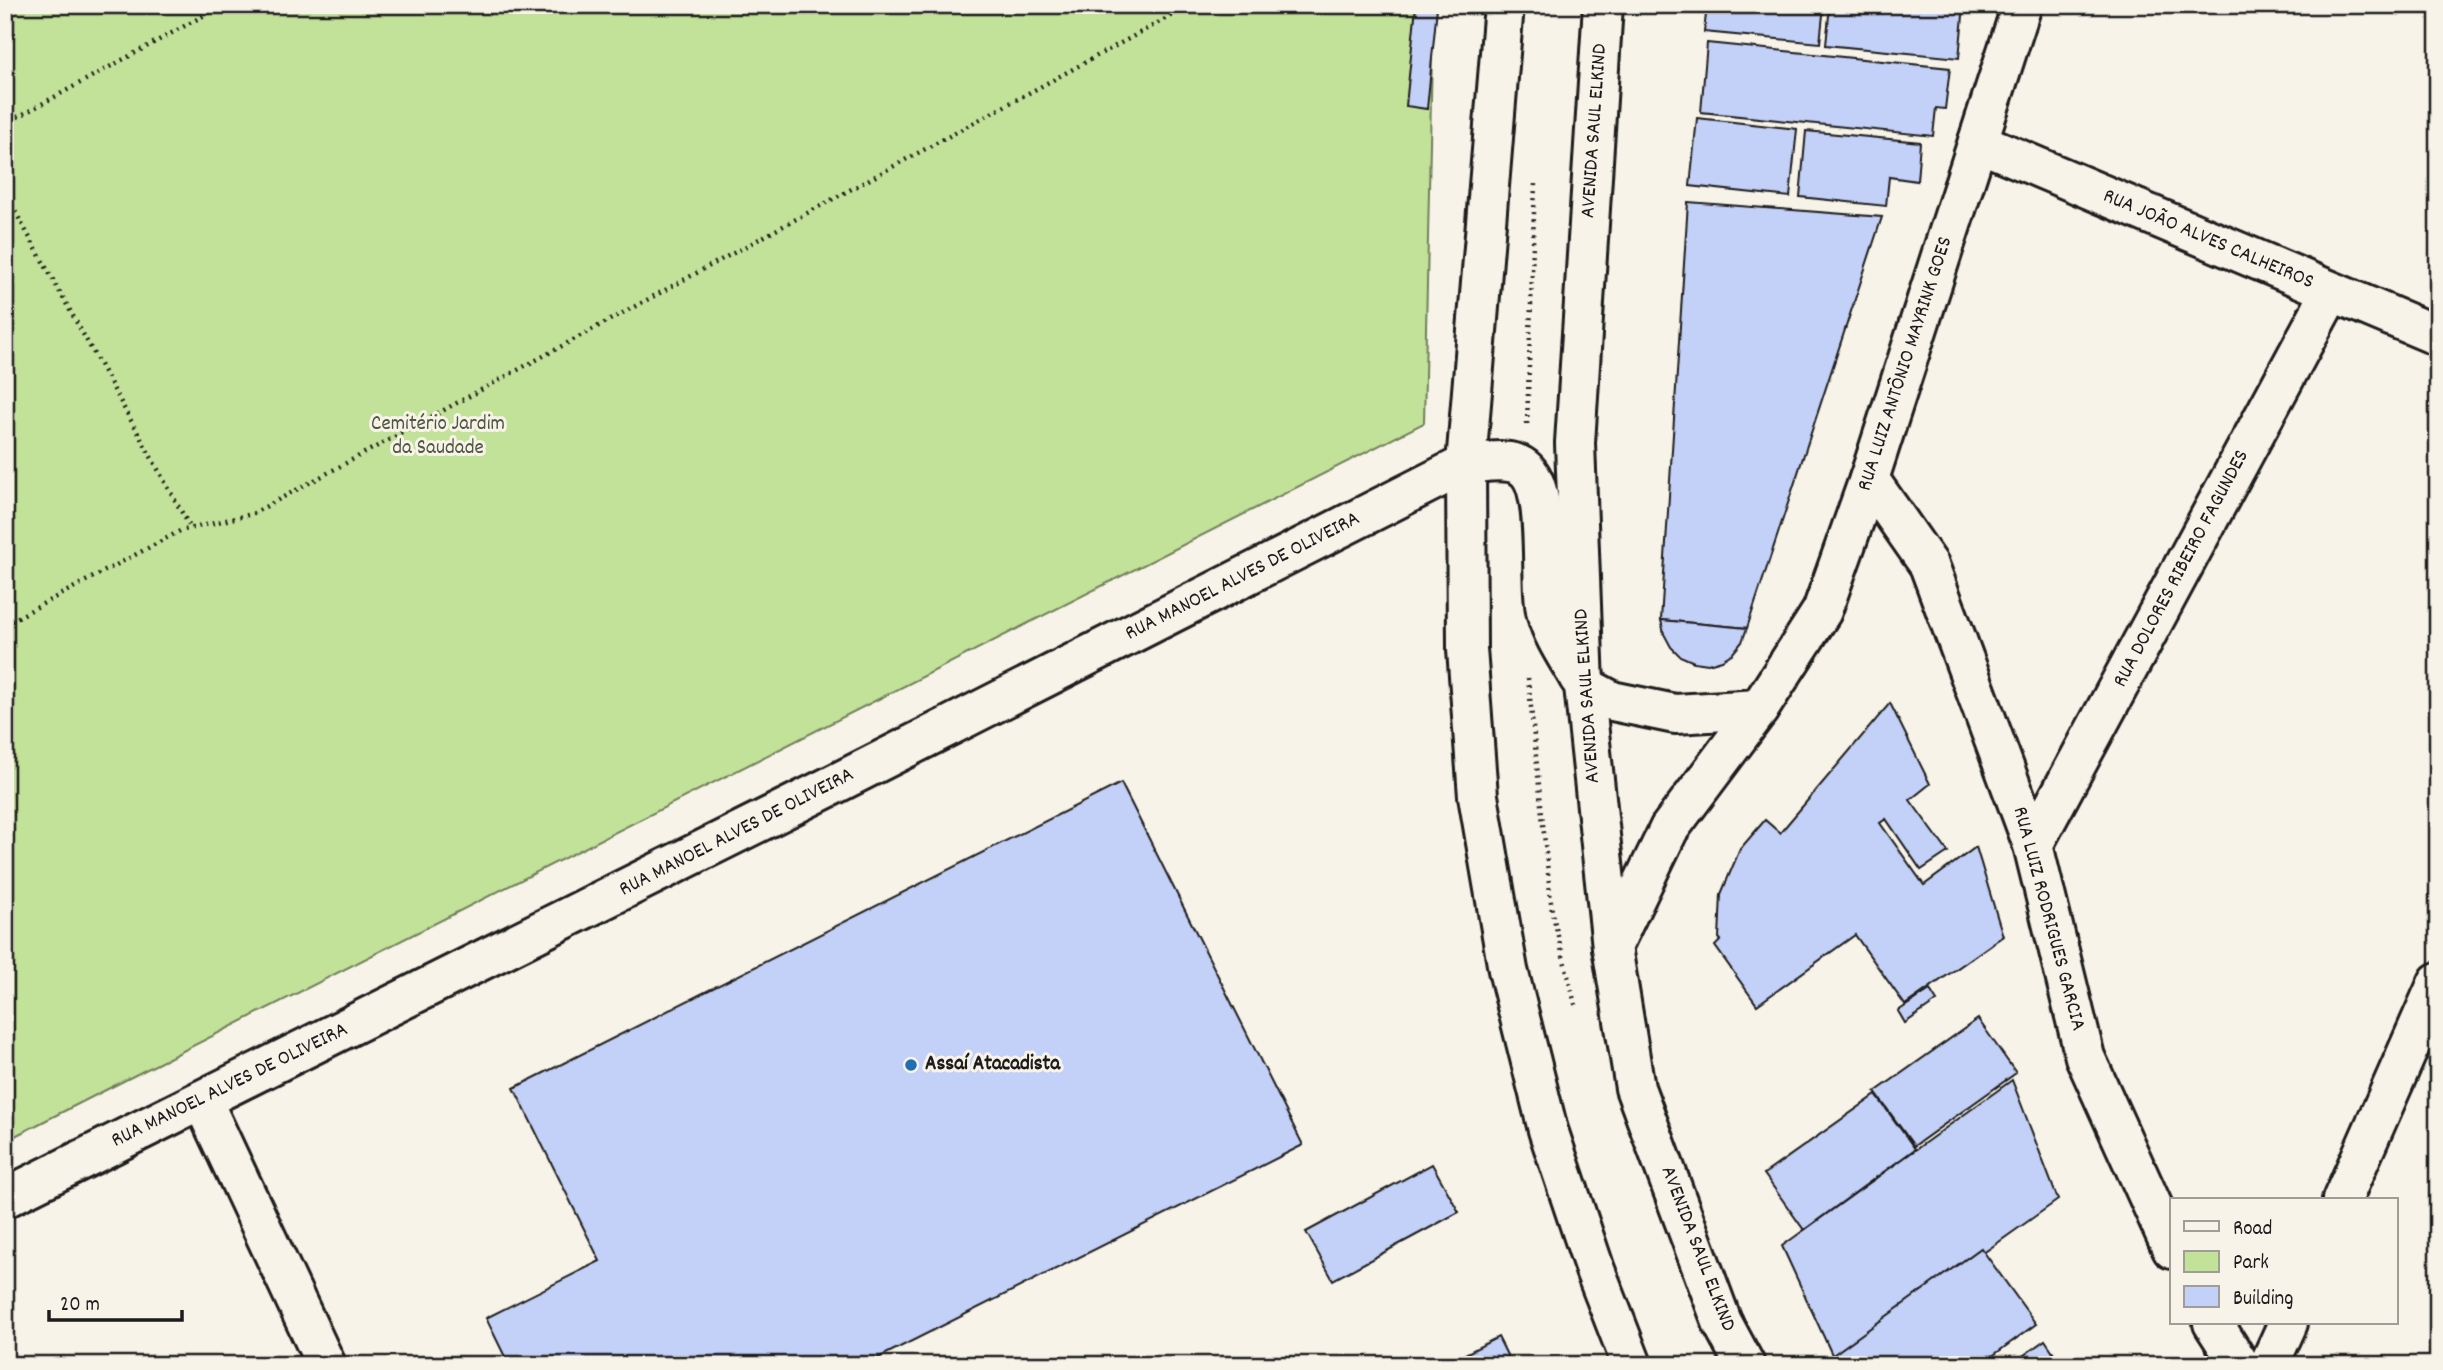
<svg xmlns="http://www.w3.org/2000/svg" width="2443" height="1370" font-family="Dekko,sans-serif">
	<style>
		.green { fill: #c2e199; stroke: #6f7e5a; stroke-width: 2 }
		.building { fill: #c3d0f7; stroke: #1c1c1c; stroke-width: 2 }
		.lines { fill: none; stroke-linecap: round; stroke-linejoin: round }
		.street-casing { stroke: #1c1c1c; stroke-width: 44 }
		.secondary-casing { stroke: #1c1c1c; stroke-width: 44 }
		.path { stroke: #1c1c1c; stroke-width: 4.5; stroke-dasharray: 2 5; stroke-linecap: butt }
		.street { stroke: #f7f3e8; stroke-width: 38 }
		.secondary { stroke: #f7f3e8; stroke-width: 38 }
		.poi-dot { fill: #1f6fb2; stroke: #f7f3e8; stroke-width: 2.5 }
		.labels { text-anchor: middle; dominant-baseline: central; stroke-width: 6; stroke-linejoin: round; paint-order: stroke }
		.street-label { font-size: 21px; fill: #1c1c1c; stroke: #f7f3e8 }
		.park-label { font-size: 21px; fill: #4e5742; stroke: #f7f3e8 }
		.poi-label { font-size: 21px; font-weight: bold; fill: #1c1c1c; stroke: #f7f3e8; text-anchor: start }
	</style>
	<rect width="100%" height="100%" fill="#f7f3e8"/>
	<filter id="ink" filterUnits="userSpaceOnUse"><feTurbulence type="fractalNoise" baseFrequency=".0143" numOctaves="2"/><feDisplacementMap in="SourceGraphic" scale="14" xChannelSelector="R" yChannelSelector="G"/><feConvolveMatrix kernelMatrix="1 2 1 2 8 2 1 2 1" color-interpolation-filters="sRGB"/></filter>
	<g filter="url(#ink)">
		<path class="green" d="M5 5H1433L1424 423 5 1141Z"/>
		<g class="building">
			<path d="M1707 5H1824L1820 43 1704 32Z"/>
			<path d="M1830 5H1964L1959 58 1826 45Z"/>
			<path d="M1416 6 1437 7 1427 109 1406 106Z"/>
			<path d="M1707 43 1950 68 1945 109 1936 108 1933 136 1701 112Z"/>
			<path d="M1697 118 1797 129 1790 197 1690 186Z"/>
			<path d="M1806 131 1920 142 1917 181 1889 177 1886 206 1800 197Z"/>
			<path d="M1688 202 1882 217 1747 628 1661 620Z"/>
			<path d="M1661 620 1747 628 1742 642 1733 653 1722 660 1708 664 1694 662 1680 656 1671 647 1664 634Z"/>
			<path d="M1890 703 1930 784 1910 800 1948 852 1921 870 1886 819 1880 823 1924 885 1976 847 2003 936 1905 1005 1855 935 1757 1005 1715 946 1721 940 1719 938 1721 894 1740 849 1765 820 1780 833Z"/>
			<path d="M1121 783 1303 1145 864 1365H509L486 1318 600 1261 514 1088Z"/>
			<path d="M1930 990 1937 1001 1905 1023 1898 1011Z"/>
			<path d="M1978 1019 2016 1073 1914 1146 1875 1092Z"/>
			<path d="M2012 1080 2058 1200 1834 1359 1782 1246Z"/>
			<path d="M1876 1095 1915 1149 1804 1230 1764 1174Z"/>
			<path d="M1432 1164 1459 1212 1333 1280 1306 1232Z"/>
			<path d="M1981 1248 2036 1324 1980 1365H1819Z"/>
			<path d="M1498 1337 1512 1365H1444Z"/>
			<path d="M2045 1340 2062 1365H2010Z"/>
		</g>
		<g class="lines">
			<defs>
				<g id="street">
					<path d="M1978 142 2438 336"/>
					<path d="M1869 479 1929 565 2033 845 2085 1057 2172 1249"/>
					<path d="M1584 686 1612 701 1675 714 1759 709"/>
					<path d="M2033 845 2331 292"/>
					<path d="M1612 947 1669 829 1759 709 1822 611 1869 479 2022 5"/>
					<path d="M202 1100 326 1365"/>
					<path d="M5 1198 829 787 1466 464"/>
					<path d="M2342 1200 2438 982"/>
					<path d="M2213 1323 2240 1365"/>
					<path d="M2269 1365 2288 1323"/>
				</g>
				<g id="secondary">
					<path d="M1504 5 1466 464 1467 649 1478 796 1508 970 1548 1130 1595 1270 1632 1365"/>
					<path d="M1603 5 1575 443 1584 686 1612 947 1635 1088 1722 1322 1745 1365"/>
					<path d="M1466 464C1484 463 1509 456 1524 468 1552 489 1538 582 1547 615 1553 637 1568 658 1579 678"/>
				</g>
			</defs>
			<use href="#street" class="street-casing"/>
			<use href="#secondary" class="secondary-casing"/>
			<g class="path">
				<path d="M5 124 223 5"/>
				<path d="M5 193 191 529"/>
				<path d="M1527 424 1535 184"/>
				<path d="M5 624 180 531 252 514 1191 5"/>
				<path d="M1528 678 1552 912 1576 1008"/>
			</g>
			<use href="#street" class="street"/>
			<use href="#secondary" class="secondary"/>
		</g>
	</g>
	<circle class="poi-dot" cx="911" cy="1065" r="7"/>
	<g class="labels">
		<g class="street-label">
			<text transform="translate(1595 131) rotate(-86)">AVENIDA SAUL ELKIND</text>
			<text transform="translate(2208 240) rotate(23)">RUA JOÃO ALVES CALHEIROS</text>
			<text transform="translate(1906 364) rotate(-72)">RUA LUIZ ANTÔNIO MAYRINK GOES</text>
			<text transform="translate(2182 569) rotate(-62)">RUA DOLORES RIBEIRO FAGUNDES</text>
			<text transform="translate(1243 577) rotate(-27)">RUA MANOEL ALVES DE OLIVEIRA</text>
			<text transform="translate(1588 696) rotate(-94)">AVENIDA SAUL ELKIND</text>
			<text transform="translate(737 833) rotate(-27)">RUA MANOEL ALVES DE OLIVEIRA</text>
			<text transform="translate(2048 919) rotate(75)">RUA LUIZ RODRIGUES GARCIA</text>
			<text transform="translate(230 1086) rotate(-26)">RUA MANOEL ALVES DE OLIVEIRA</text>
			<text transform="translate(1697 1249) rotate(69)">AVENIDA SAUL ELKIND</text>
		</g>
		<g class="park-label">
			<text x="438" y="425">Cemitério Jardim<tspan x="438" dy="24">da Saudade</tspan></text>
		</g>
		<g class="poi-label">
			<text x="925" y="1065">Assaí Atacadista</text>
		</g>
	</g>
	<rect width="2443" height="1370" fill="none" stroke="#f7f3e8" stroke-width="28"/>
	<rect x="14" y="14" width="2415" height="1342" fill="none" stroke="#1c1c1c" stroke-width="2.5" filter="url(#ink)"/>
	<rect x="2170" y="1198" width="228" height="126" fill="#f7f3e8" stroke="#9f9d96" stroke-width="2"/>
	<rect x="2184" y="1221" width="35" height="10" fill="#f7f3e8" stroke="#9f9d96" stroke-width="2"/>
	<text x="2233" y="1234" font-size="21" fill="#1c1c1c">Road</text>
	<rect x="2184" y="1251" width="35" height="21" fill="#c2e199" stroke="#9f9d96" stroke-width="2"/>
	<text x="2233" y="1268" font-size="21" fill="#1c1c1c">Park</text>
	<rect x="2184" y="1286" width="35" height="21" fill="#c3d0f7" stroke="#9f9d96" stroke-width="2"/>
	<text x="2233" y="1304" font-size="21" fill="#1c1c1c">Building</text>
	<path d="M49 1310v10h133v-10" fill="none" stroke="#1c1c1c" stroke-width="3.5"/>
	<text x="60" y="1310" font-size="21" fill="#1c1c1c" stroke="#f7f3e8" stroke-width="5" paint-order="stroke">20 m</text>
</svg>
